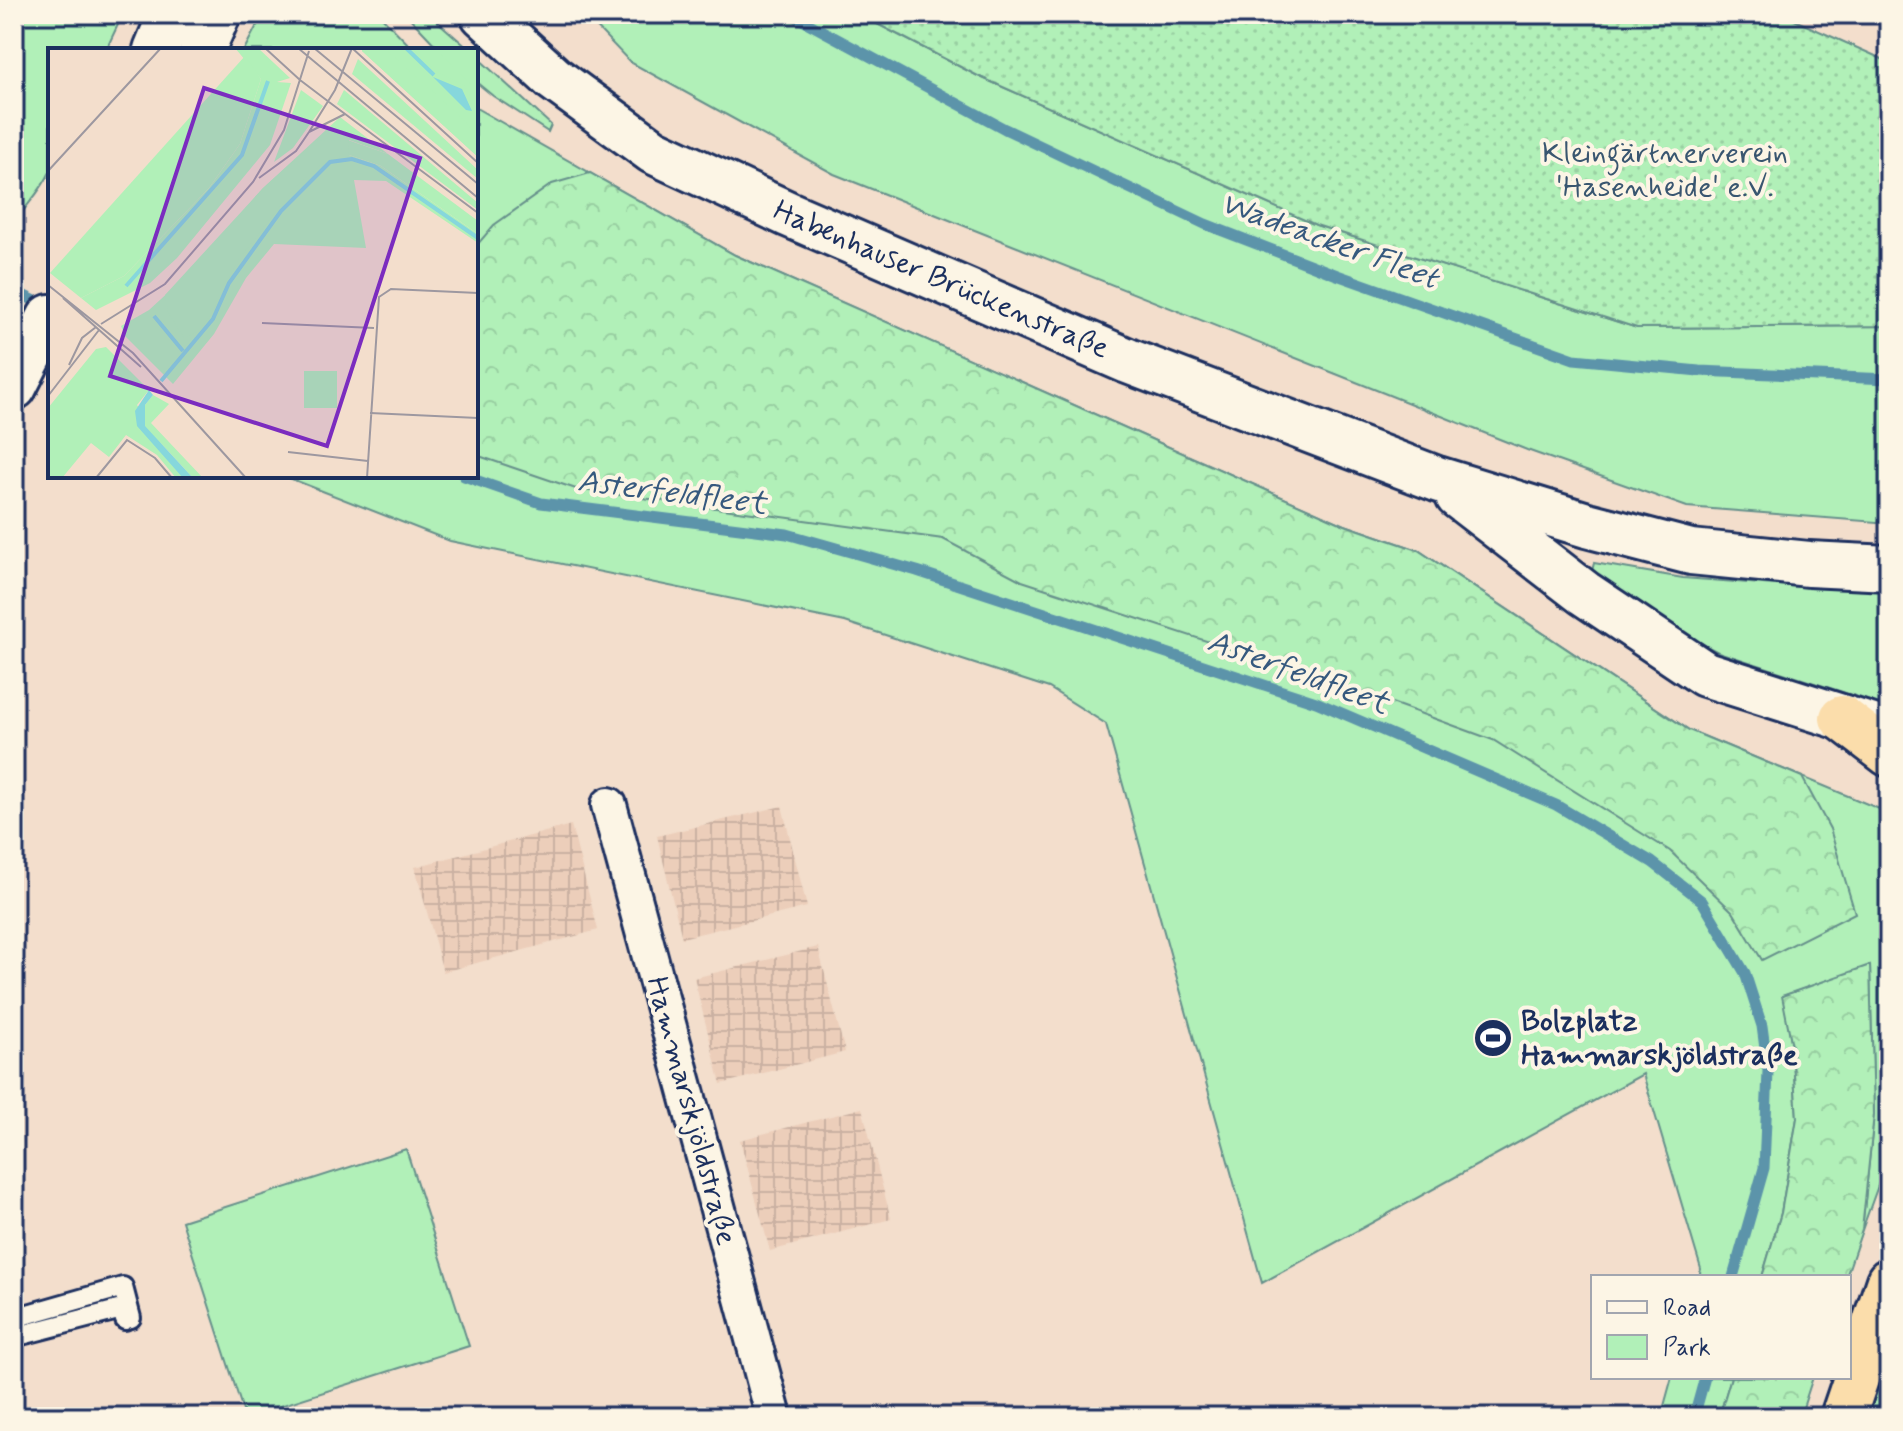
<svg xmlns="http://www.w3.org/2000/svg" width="1903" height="1431" font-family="Mynerve,sans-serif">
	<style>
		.industrial { fill: url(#industrial-grid) }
		.green { fill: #b1f0b8; stroke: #66908b; stroke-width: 2 }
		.forest { fill: url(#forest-crowns); stroke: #66908b; stroke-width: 2 }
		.garden { fill: url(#garden-dots); stroke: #66908b; stroke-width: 2 }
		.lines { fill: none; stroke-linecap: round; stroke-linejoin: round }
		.stream { stroke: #5b94aa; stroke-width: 11 }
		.lane-casing { stroke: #1b2f5e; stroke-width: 24 }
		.street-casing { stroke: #1b2f5e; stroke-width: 40 }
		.secondary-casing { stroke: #1b2f5e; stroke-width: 50 }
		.highway-casing { stroke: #1b2f5e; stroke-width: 50 }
		.lane { stroke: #fcf5e5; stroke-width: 18 }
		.street { stroke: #fcf5e5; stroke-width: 34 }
		.secondary { stroke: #fcf5e5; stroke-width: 44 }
		.highway { stroke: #fbddab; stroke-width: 44 }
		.labels { text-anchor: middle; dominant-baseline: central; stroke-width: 8; stroke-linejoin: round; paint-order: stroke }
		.park-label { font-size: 30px; fill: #395670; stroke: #fcf5e5 }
		.street-label { font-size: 30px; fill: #1b2f5e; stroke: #fcf5e5 }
		.poi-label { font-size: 30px; font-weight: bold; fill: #1b2f5e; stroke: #fcf5e5; text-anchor: start }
		.water-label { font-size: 32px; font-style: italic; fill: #36597e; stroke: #fcf5e5 }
		.inset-river { fill: none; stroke: #86d7dc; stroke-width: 4 }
		.inset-road { fill: none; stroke: #9d98a0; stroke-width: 2 }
		.view { fill: #7b2cbf; fill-opacity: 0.15; stroke: #7b2cbf; stroke-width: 4 }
		.inset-edge { fill: none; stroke: #1b2f5e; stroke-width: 4 }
	</style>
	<defs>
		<pattern id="industrial-grid" width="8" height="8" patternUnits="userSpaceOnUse" patternTransform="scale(2)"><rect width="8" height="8" fill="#ecceba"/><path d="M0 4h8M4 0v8" fill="none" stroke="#cab1a2"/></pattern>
		<pattern id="forest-crowns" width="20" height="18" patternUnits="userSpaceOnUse" patternTransform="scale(2)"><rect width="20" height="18" fill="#b1f0b8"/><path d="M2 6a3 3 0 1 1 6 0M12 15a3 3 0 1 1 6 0" fill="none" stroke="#98cea1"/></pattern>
		<pattern id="garden-dots" width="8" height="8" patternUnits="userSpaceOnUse" patternTransform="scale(2)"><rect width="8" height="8" fill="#b1f0b8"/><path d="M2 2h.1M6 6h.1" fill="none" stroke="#98cea1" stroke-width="1.8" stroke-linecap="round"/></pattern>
	</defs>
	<rect width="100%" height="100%" fill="#f3decc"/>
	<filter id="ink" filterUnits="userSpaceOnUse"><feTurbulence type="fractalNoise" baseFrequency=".0125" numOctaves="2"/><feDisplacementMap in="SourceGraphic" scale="16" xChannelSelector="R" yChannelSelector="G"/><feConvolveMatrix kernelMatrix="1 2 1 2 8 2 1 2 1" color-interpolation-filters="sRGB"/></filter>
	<g filter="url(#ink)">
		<g class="industrial">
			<path d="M782 806 807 907 682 938 657 836Z"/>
			<path d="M571 825 598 930 443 972 415 867Z"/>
			<path d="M818 947 845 1052 721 1084 694 978Z"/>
			<path d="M862 1108 891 1219 770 1251 740 1140Z"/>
		</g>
		<g class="green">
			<path d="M14 14H123L106 50H50V172C41 192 25 206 14 224Z"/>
			<path d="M263 14H379L414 50H244Z"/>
			<path d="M406 14H429L470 50H440Z"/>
			<path d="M584 14H858L978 76 1316 225 1637 328 1889 326V523L1687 507 1527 450 834 174 630 62Z"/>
			<path d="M476 56 551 125 548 132 493 96 476 82Z"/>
			<path d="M476 108 735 255 1345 525 1418 550 1689 730 1889 813V1155L1862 1230 1874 1114 1870 966 1783 996 1792 1046 1797 1118 1781 1213 1762 1277H1699L1701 1269 1643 1074 1262 1283 1106 724 1049 688 845 622 450 541 284 476H476Z"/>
			<path d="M1594 563 1683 578 1814 588 1889 589V707L1718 652 1658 621 1592 571Z"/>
			<path d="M406 1149 469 1346 245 1417 182 1221Z"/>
			<path d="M1889 1342V1417H1863Z"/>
			<path d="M1672 1377H1731L1719 1417H1661Z"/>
		</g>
		<g class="forest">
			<path d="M590 173 735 255 1345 525 1418 550 1689 730 1802 777 1830 829 1855 913 1762 960 1733 912 1670 851 1493 740 1348 687 1022 581 943 539 576 489 476 455V246L494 225 552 184Z"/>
			<path d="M1870 965 1874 1114 1862 1230 1846 1277H1762L1781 1213 1797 1118 1792 1046 1782 996Z"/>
			<path d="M1731 1377H1813L1800 1417H1719Z"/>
		</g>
		<path class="garden" d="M858 14H1781L1889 62V326L1637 328 1316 225 978 76Z"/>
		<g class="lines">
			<g class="stream">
				<path d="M791 14 1005 129 1205 224 1337 275 1574 359 1699 371 1889 379"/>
				<path d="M14 291 46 306"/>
				<path d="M464 476 541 503 787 534 917 571 1316 702 1556 805 1652 862 1702 901 1745 973 1762 1026 1768 1071 1764 1168 1733 1277"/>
				<path d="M1694 1417 1705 1377"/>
			</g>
			<defs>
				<g id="lane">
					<path d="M14 1318 123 1287 131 1318"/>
					<path d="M14 1337 122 1309 125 1320"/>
				</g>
				<path id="street" d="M609 805 774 1417"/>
				<g id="secondary">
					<path d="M483 14 553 78 653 151 788 214 1128 361 1437 479 1587 525 1691 552 1809 564 1889 568"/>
					<path d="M156 50 171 14"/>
					<path d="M202 50 218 14"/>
					<path d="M14 387 50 317"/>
					<path d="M1458 496 1584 593 1705 674 1879 729"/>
				</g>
				<g id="highway">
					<path d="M1842 718 1889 754"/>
					<path d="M1843 1417 1889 1281"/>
				</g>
			</defs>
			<use href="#lane" class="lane-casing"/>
			<use href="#street" class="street-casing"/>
			<use href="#secondary" class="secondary-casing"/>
			<use href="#highway" class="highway-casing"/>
			<use href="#lane" class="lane"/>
			<use href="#street" class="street"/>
			<use href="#secondary" class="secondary"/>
			<use href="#highway" class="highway"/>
		</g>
	</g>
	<defs>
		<symbol id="stadium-disc" viewBox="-11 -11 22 22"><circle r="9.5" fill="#1b2f5e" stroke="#fcf5e5"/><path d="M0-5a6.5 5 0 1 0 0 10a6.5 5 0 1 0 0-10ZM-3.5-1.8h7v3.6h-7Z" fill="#fff"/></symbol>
	</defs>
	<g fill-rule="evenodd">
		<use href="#stadium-disc" x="1471" y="1016" width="44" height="44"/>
	</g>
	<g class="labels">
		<g class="park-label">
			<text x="1665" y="153">Kleingärtnerverein<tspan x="1665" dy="34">'Hasenheide' e.V.</tspan></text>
		</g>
		<g class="street-label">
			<text transform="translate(941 280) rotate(23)">Habenhauser Brückenstraße</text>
			<text transform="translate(691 1111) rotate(75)">Hammarskjöldstraße</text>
		</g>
		<g class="poi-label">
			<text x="1521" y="1021">Bolzplatz<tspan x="1521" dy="34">Hammarskjöldstraße</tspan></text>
		</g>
		<g class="water-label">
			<text transform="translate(1329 241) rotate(20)">Wadeacker Fleet</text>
			<text transform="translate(672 493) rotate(7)">Asterfeldfleet</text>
			<text transform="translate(1298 673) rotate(20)">Asterfeldfleet</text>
		</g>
	</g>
	<g transform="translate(48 48)">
		<rect width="430" height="430" fill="#f3decc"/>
		<path d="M187 0H210L242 30 229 34 243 35 222 97 129 210 102 235 48 262 33 250 76 228 161 140 192 96 213 31ZM314 0H430V109L314 3ZM310 11 430 122V131L304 26ZM253 42 275 58 245 100 226 114ZM296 42 430 155V162L289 56ZM292 69 340 106 301 92V107L333 118 430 186V195L338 133 306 132 318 200 226 196 198 230 166 286 125 336 77 288 73 278 101 262 137 229 215 140ZM58 299 101 342 89 357 135 430H128L109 407 78 387 61 409 43 395 14 430H0V360L48 301ZM256 323H289V360H256Z" fill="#b1f0b8"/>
		<path d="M316 0H336L410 66 430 88V109L314 3ZM363 0H386L430 43V62L416 37 388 23ZM292 92 294 108 273 117 248 138 190 212 164 265 151 283 136 290 120 264 117 247 215 140 268 93ZM300 92 340 106 430 173V186L333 118 301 107ZM105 347 121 356 103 375 155 430H145L97 378V357Z" fill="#b1f0b8"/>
		<path d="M197 8 213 31 192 96 161 140 76 228 33 250 2 225Z" fill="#b1f0b8"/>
		<path d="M385 29 414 41 424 63 418 62ZM101 342 105 347 97 357V378L145 430H135L89 378 87 363Z" fill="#86d7dc"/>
		<path class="inset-river" d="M358 0 386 27M78 238 194 107 220 33M106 268 135 303M113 333 165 271 181 235 233 163 282 114 304 111 326 118 430 190"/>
		<path class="inset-road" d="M217 0 252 32M250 0 430 150M266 0 430 136M304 0 430 115M252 32 281 54M281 54 430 165M261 84 297 66M0 123 113 0M211 130 248 103 261 84 287 42 304 0M0 237 85 305 198 430M15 250 93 319M214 275 326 280M53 276 117 236 205 134 236 82 261 3M21 317 34 290 48 279M0 348 51 282M322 365 430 370M240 404 320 413M48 430 79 392 107 410 124 430M319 430 331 249 343 241 430 245"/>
		<path class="view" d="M156 40 372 110 279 398 62 328Z"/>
		<rect width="430" height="430" class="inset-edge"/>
	</g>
	<rect width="1903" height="1431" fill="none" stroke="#fcf5e5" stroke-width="48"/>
	<rect x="24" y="24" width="1855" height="1383" fill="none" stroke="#1b2f5e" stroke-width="3" filter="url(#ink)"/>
	<rect x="1591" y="1275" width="260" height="104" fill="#fcf5e5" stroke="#a2a6af" stroke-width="2"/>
	<rect x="1607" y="1301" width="40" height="12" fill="#fcf5e5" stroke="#a2a6af" stroke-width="2"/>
	<text x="1663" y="1315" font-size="24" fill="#1b2f5e">Road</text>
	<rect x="1607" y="1335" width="40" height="24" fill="#b1f0b8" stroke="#a2a6af" stroke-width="2"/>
	<text x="1663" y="1355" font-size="24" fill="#1b2f5e">Park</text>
</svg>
